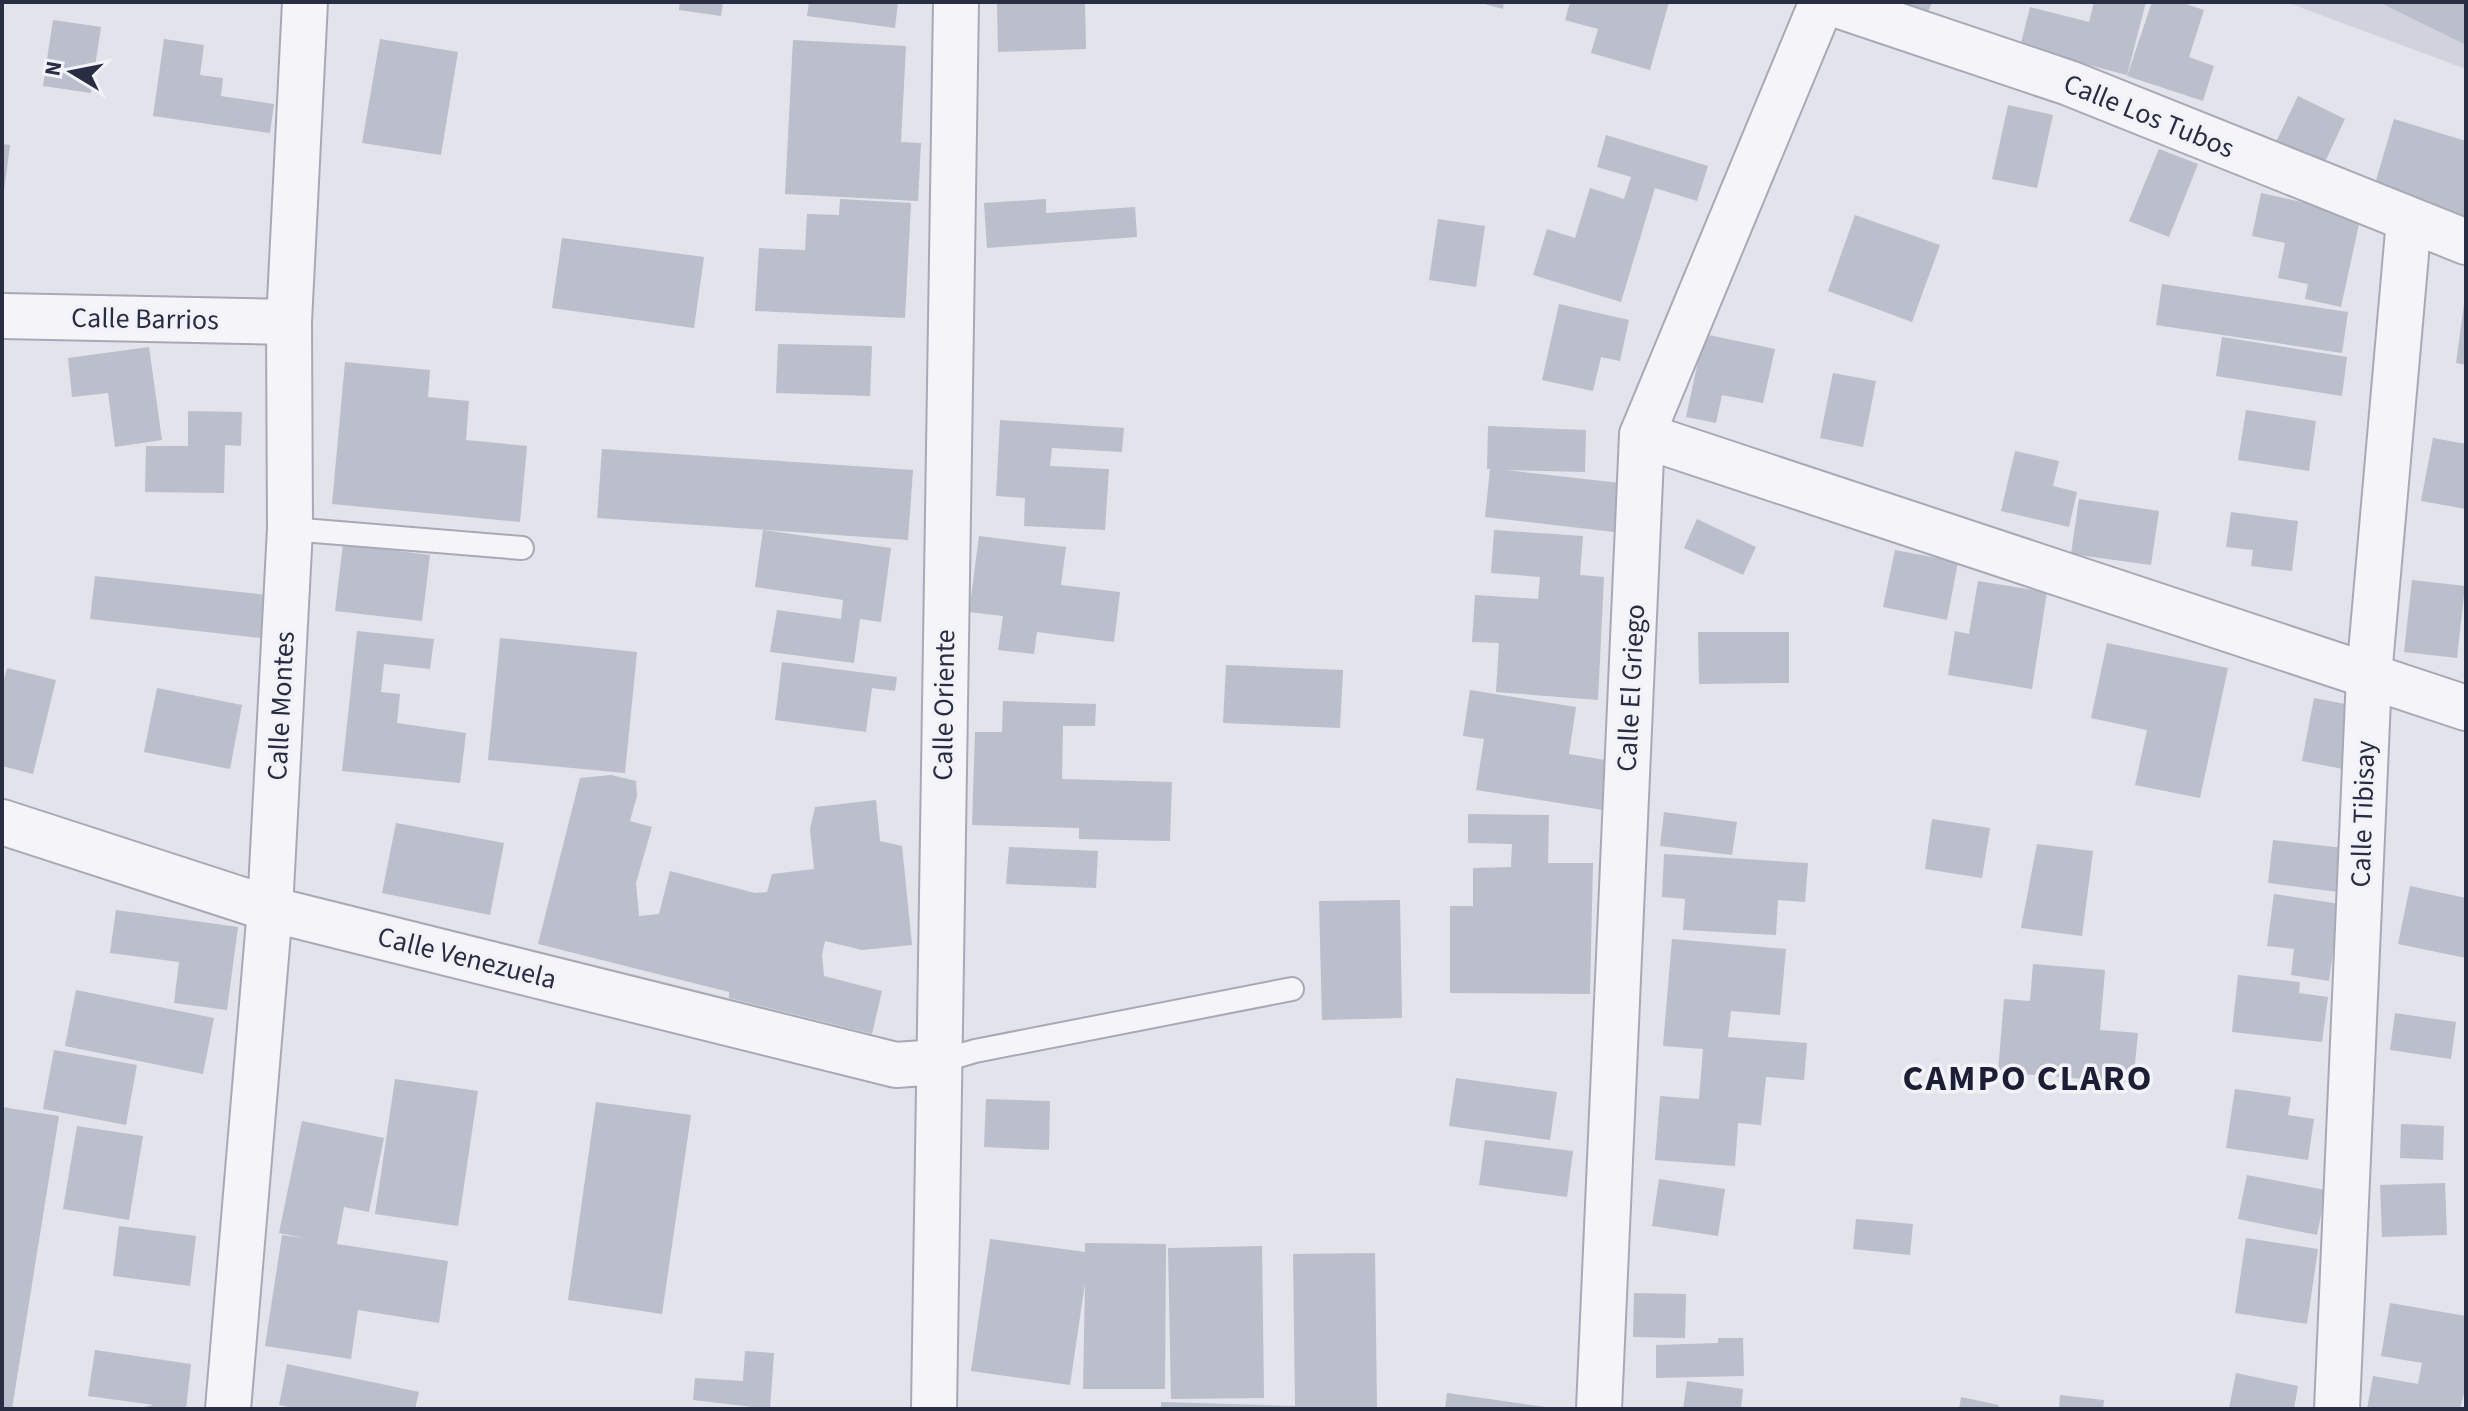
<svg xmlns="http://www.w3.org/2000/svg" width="2468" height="1411" font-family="'Source Sans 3',sans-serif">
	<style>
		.built { fill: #d0d2dd }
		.building { fill: #bbbecb }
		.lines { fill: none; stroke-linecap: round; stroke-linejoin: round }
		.lane-casing { stroke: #a7a9b6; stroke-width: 26 }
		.street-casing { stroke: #a7a9b6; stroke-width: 48 }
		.lane { stroke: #f5f5f9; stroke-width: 22 }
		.street { stroke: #f5f5f9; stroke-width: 44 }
		.labels { text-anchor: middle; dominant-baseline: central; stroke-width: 7; stroke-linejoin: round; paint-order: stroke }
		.street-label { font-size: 28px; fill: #292d44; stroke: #f1f3f8 }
		.district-label { font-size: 36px; font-weight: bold; letter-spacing: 2px; fill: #1b1e35; stroke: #f1f3f8 }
	</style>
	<rect width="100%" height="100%" fill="#e2e3eb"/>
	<path class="built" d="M2286 2H2466V69Z"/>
	<g class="building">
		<path d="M680 2H723L721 16 679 10Z"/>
		<path d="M809 2H898L895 28 807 16Z"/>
		<path d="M1085 2 1086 49 998 52 997 4Z"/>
		<path d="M1477 2H1504L1503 9Z"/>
		<path d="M1570 2H1669L1650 70 1591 53 1598 29 1565 20Z"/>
		<path d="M1892 2H1932L1926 17Z"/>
		<path d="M2094 2H2146L2127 75 2020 47 2030 7 2089 22Z"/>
		<path d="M2152 2H2180L2204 10 2189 57 2214 66 2203 101 2127 76Z"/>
		<path d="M2379 2H2466V45Z"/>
		<path d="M53 20 101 27 91 93 43 86Z"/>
		<path d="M164 39 204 45 200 75 223 78 221 96 274 104 270 133 153 116Z"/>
		<path d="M380 39 458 52 441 155 362 143Z"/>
		<path d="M793 40 906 46 901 142 921 143 918 201 785 194Z"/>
		<path d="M2298 96 2345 119 2323 166 2276 142Z"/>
		<path d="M2008 105 2053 115 2037 188 1992 179Z"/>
		<path d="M2394 119 2466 141V222L2372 194Z"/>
		<path d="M1606 135 1708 166 1697 201 1655 188 1621 302 1533 275 1547 229 1575 238 1590 188 1624 199 1631 177 1597 167Z"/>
		<path d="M2 144 10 145 4 191H2Z"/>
		<path d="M2159 149 2198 164 2169 237 2129 221Z"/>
		<path d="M2261 193 2361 215 2341 307 2305 299 2308 284 2278 278 2285 243 2252 236Z"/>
		<path d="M840 199 911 203 905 318 755 311 759 248 805 250 807 214 839 215Z"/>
		<path d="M1046 199V213L1135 207 1137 237 987 248 984 203Z"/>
		<path d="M1855 215 1940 245 1912 322 1828 291Z"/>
		<path d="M1438 219 1485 226 1476 287 1429 280Z"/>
		<path d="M562 238 704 257 694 328 552 308Z"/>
		<path d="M2162 284 2348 312 2342 353 2156 325Z"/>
		<path d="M1559 304 1629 320 1620 361 1601 357 1593 391 1542 380Z"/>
		<path d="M2464 304H2466V365L2456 363Z"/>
		<path d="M1704 334 1775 349 1763 403 1722 395 1716 423 1686 417Z"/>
		<path d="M2222 337 2347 357 2342 396 2216 376Z"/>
		<path d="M778 344 872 346 870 396 776 393Z"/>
		<path d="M149 347 162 440 115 447 108 393 72 397 68 358Z"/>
		<path d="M345 362 430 370 428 397 469 401 466 440 527 446 520 522 332 504Z"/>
		<path d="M1833 373 1876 381 1863 447 1820 438Z"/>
		<path d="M2246 410 2316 421 2309 471 2238 460Z"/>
		<path d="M188 411 242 412 241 446 225 445 224 493 145 492 146 446H188Z"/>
		<path d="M1000 420 1124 428 1122 452 1052 448 1050 466 1109 469 1105 530 1024 526 1025 498 996 496Z"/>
		<path d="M1488 426 1586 430 1585 472 1505 470 1620 483 1614 532 1485 517 1490 469H1487Z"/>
		<path d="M2433 438 2466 444V509L2421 501Z"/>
		<path d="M602 449 913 470 908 540 597 518Z"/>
		<path d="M2015 451 2059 461 2053 486 2077 492 2069 527 2001 511Z"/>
		<path d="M2079 499 2159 511 2151 565 2071 554Z"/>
		<path d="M2231 512 2298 521 2292 571 2251 566 2253 550 2226 547Z"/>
		<path d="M1697 519 1756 547 1743 575 1684 548Z"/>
		<path d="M763 530 891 548 881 622 860 619 854 663 770 652 777 610 841 619 843 600 755 587Z"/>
		<path d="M1494 530 1583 536 1580 575 1604 577 1598 700 1496 692 1499 643 1472 642 1475 595 1538 599 1540 577 1491 573Z"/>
		<path d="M979 536 1066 547 1061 585 1120 592 1114 642 1037 632 1034 654 998 650 1003 616 969 612Z"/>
		<path d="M343 544 430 555 422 621 335 611Z"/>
		<path d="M1895 550 1958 562 1947 620 1883 607Z"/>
		<path d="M95 576 267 595 261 638 90 619Z"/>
		<path d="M2412 580 2465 586 2457 658 2404 652Z"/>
		<path d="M1978 581 2047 592 2032 689 1948 675 1955 631 1969 634Z"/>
		<path d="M357 631 434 639 430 669 384 664 381 692 400 694 397 723 466 733 460 783 342 771Z"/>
		<path d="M1698 632H1789V683L1699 684Z"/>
		<path d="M500 638 637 652 625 773 488 760Z"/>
		<path d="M2107 643 2228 668 2200 798 2135 785 2147 730 2091 718Z"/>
		<path d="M782 662 897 677 895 691 872 688 866 732 775 720Z"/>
		<path d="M1226 665 1343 670 1340 728 1223 723Z"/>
		<path d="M7 668 56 680 33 774 2 766V687Z"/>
		<path d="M157 688 242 705 230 769 144 752Z"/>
		<path d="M1470 690 1576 707 1569 754 1611 761 1603 810 1476 790 1484 739 1463 736Z"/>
		<path d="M2314 698 2356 706 2343 769 2302 761Z"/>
		<path d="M1003 701 1096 704 1095 726H1063L1062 779 1172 782 1170 841 1079 839V828L972 825 975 732H1002Z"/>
		<path d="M611 775 636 781 637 796 630 821 652 827 636 883 639 916 659 914 670 871 755 893 767 892 772 874 814 869 810 829 815 807 876 800 880 841 902 846 912 945 862 950 825 941 822 955 824 976 882 991 872 1034 729 998V992L538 944 580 778Z"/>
		<path d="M1664 812 1737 822 1732 855 1660 846Z"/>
		<path d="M1468 814 1549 815 1548 863H1593L1590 994 1450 993V906H1473V868L1511 867 1512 844 1468 843Z"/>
		<path d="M1932 819 1990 828 1982 878 1925 869Z"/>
		<path d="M396 823 504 843 490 915 382 893Z"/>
		<path d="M2273 840 2344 848 2338 892 2268 883Z"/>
		<path d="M2037 844 2093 851 2082 936 2021 928Z"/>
		<path d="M1009 847 1098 851 1096 888 1006 884Z"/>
		<path d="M1664 854 1808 863 1805 902 1778 900 1776 935 1683 930 1685 899 1662 897Z"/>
		<path d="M2410 886 2466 898V958L2398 944Z"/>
		<path d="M2274 894 2340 904 2329 981 2291 975 2294 949 2267 946Z"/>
		<path d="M1400 900 1402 1018 1322 1020 1319 901Z"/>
		<path d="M116 910 238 927 227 1010 174 1003 179 962 110 953Z"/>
		<path d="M1672 939 1786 949 1780 1015 1731 1011 1728 1037 1807 1043 1804 1080 1766 1077 1761 1125 1738 1123 1735 1166 1655 1160 1660 1096 1699 1099 1703 1049 1663 1046Z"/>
		<path d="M2033 964 2105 970 2100 1030 2138 1033 2133 1083 1998 1072 2004 999 2030 1001Z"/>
		<path d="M2238 975 2300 982 2299 993 2328 997 2322 1042 2232 1032Z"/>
		<path d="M76 990 214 1018 203 1074 65 1046Z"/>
		<path d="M2395 1013 2456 1022 2451 1059 2390 1050Z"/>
		<path d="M54 1050 137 1065 126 1125 43 1109Z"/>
		<path d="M1456 1078 1557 1092 1550 1140 1449 1126Z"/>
		<path d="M395 1079 478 1091 458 1226 375 1214Z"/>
		<path d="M2235 1089 2291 1097 2288 1115 2314 1119 2308 1160 2226 1148Z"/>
		<path d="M986 1099 1050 1101 1049 1150 984 1147Z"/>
		<path d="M596 1102 691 1115 662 1314 568 1300Z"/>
		<path d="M2 1107 59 1116 12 1409H2Z"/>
		<path d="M302 1121 384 1138 369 1212 344 1207 337 1244 448 1261 439 1323 358 1310 351 1359 265 1346 282 1235 304 1238 279 1233Z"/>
		<path d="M2401 1124 2444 1126 2443 1160 2400 1158Z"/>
		<path d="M77 1126 143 1136 129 1220 63 1209Z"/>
		<path d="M1485 1140 1573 1151 1567 1197 1479 1185Z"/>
		<path d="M2247 1175 2326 1190 2317 1235 2238 1219Z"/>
		<path d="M1659 1179 1725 1189 1718 1236 1652 1226Z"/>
		<path d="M2445 1183 2447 1235 2382 1237 2380 1185Z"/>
		<path d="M1856 1219 1913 1224 1910 1255 1853 1249Z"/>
		<path d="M119 1226 196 1236 190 1286 113 1276Z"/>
		<path d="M2246 1238 2318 1249 2307 1324 2235 1313Z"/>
		<path d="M990 1239 1085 1252V1243L1166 1244 1165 1389H1083L1085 1283 1070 1385 971 1371Z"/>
		<path d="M1262 1246 1264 1398 1171 1399 1168 1248Z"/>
		<path d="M1375 1253 1377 1408 1161 1409V1402L1295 1406 1293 1254Z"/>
		<path d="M1634 1293 1686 1294 1685 1338 1633 1337Z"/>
		<path d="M2390 1303 2466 1316V1386L2460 1409H2367L2373 1376 2418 1384 2422 1363 2381 1356Z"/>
		<path d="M1718 1338H1743L1744 1376 1656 1378V1345L1718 1343Z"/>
		<path d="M95 1350 191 1364 186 1409H135L154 1405 88 1396Z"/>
		<path d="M745 1351 774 1353 770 1409 693 1400 695 1378 743 1381Z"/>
		<path d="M287 1364 419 1392 415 1409H297L279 1405Z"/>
		<path d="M2236 1373 2298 1386 2294 1409 2229 1408Z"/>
		<path d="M1687 1381 1743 1389 1741 1409H1683Z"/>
		<path d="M1447 1393 1546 1407 1545 1409H1445Z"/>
		<path d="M2060 1395 2104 1400 2103 1409H2059Z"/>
		<path d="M1961 1397 1999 1405 1998 1409H1959Z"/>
	</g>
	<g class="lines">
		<defs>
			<g id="lane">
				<path d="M290 529 522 548"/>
				<path d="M938 1062 975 1051 1292 989"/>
			</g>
			<g id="street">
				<path d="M1828 2 2069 83 2466 242"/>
				<path d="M2 316 289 322"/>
				<path d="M1642 435 2466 708"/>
				<path d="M2 822 270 909 896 1065 938 1062"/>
				<path d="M228 1409 270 909 290 529 289 322 305 2"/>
				<path d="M934 1409 956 2"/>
				<path d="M1599 1409 1642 435 1822 2"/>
				<path d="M2337 1409 2369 676 2409 220"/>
			</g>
		</defs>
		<use href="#lane" class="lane-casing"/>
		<use href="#street" class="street-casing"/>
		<use href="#lane" class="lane"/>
		<use href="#street" class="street"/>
	</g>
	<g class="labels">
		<g class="street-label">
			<text transform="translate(2149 116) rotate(22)">Calle Los Tubos</text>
			<text transform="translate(145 319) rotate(1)">Calle Barrios</text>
			<text transform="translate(1631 688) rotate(-87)">Calle El Griego</text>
			<text transform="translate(944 705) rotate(-89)">Calle Oriente</text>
			<text transform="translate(281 706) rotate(-87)">Calle Montes</text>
			<text transform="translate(2363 814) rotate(-88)">Calle Tibisay</text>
			<text transform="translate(467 958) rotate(14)">Calle Venezuela</text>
		</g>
		<g class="district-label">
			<text x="2028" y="1078">CAMPO CLARO</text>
		</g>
	</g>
	<rect width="2468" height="1411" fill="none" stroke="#292d44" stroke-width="8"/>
	<g transform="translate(72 72) rotate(280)" stroke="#f1f3f8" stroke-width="6" paint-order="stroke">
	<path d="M0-6L14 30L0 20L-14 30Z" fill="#292d44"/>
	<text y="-12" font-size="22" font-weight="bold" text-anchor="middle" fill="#292d44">N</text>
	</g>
</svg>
